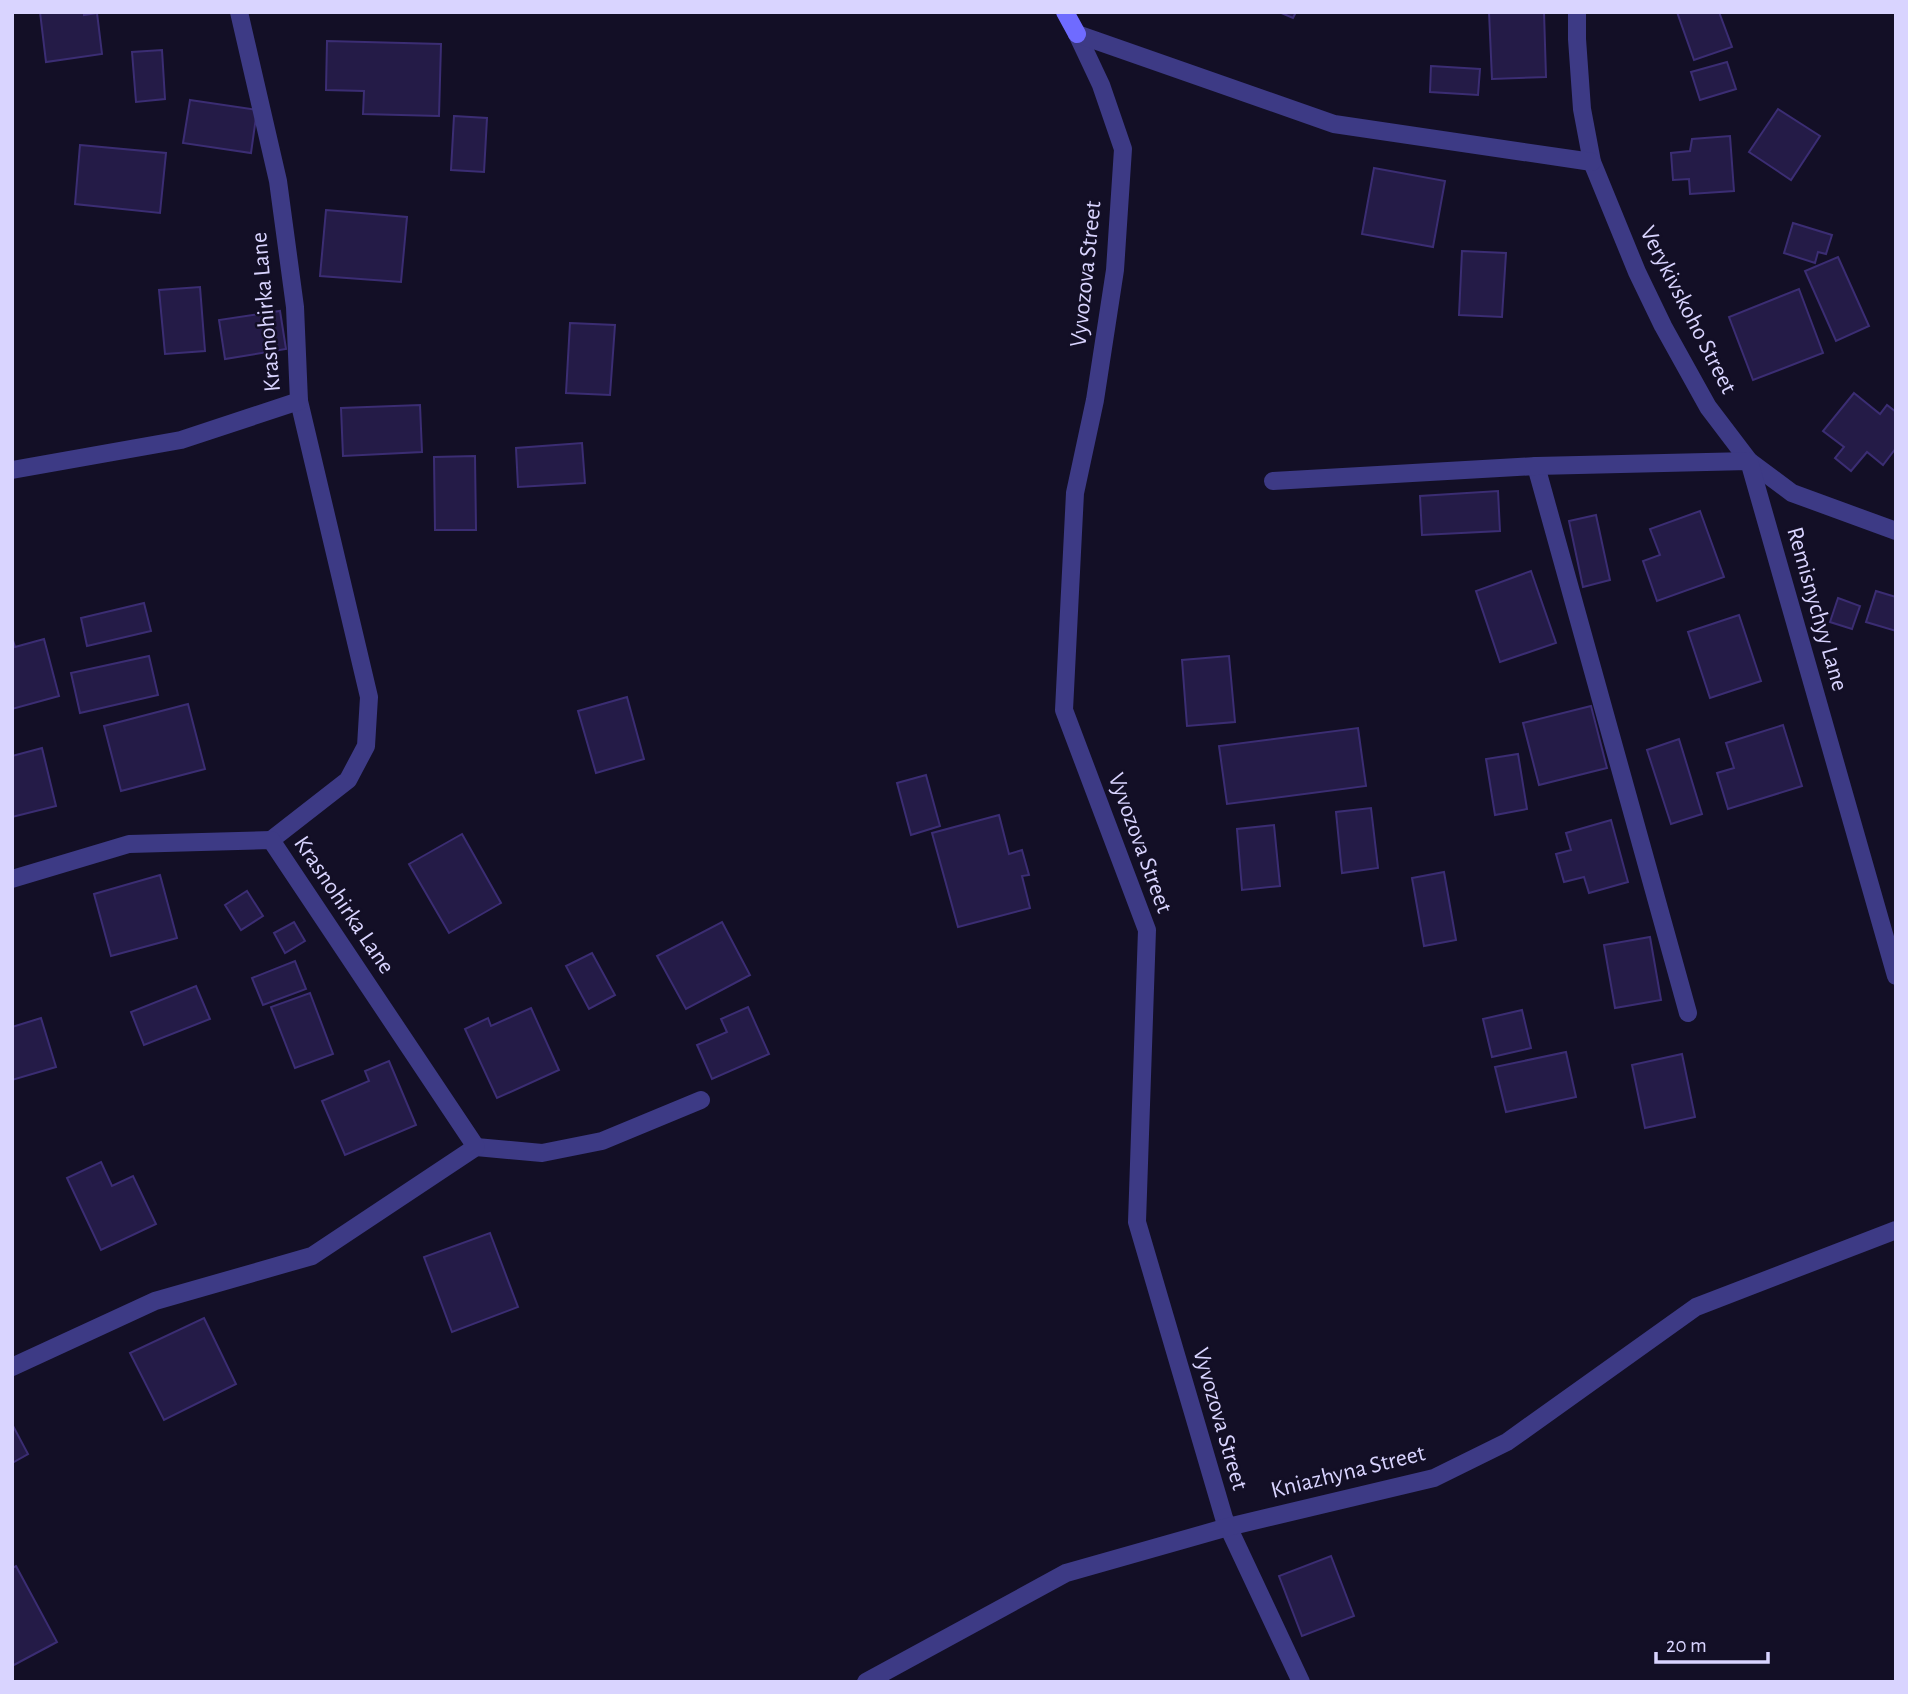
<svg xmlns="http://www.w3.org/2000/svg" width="1908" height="1694" font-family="'Alegreya Sans',sans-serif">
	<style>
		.building { fill: #241b47; stroke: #3b2d73; stroke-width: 2 }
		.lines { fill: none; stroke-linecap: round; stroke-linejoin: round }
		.lane { stroke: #3d3a85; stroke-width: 18 }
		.street { stroke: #3d3a85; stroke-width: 18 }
		.secondary { stroke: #6f6bff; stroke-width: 18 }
		.labels { text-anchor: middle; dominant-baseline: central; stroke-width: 5; stroke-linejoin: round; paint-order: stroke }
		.street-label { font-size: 24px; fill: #d9d4ff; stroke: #130f26 }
	</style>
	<rect width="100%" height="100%" fill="#130f26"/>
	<g class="building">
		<path d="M40 12H84V15L97 13 102 54 46 62Z"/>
		<path d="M1279 12H1296L1293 18Z"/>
		<path d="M1489 12H1544L1546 77 1492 79Z"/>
		<path d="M1677 12H1719L1732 47 1694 60Z"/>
		<path d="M327 41 441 44 439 116 363 114 364 91 326 90Z"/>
		<path d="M162 50 165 99 136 102 132 52Z"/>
		<path d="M1727 62 1736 89 1700 100 1691 72Z"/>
		<path d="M1431 66 1480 69 1478 95 1430 92Z"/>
		<path d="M190 100 257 110 251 153 183 143Z"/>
		<path d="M1778 109 1820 136 1791 180 1749 152Z"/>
		<path d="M454 116 487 118 484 172 451 170Z"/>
		<path d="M1730 136 1734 191 1690 194 1689 179 1673 180 1671 153 1690 151 1692 139Z"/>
		<path d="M80 145 166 153 160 213 75 204Z"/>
		<path d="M1374 168 1445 181 1433 247 1362 234Z"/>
		<path d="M326 210 407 217 401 282 320 276Z"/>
		<path d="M1793 223 1832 235 1826 254 1818 252 1815 263 1784 253Z"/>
		<path d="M1462 251 1506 253 1502 317 1459 315Z"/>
		<path d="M1838 257 1869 326 1836 341 1805 271Z"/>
		<path d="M200 287 205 351 165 354 159 290Z"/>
		<path d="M1799 289 1823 353 1753 380 1729 317Z"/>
		<path d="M280 311 286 349 225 359 219 320Z"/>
		<path d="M570 323 615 325 610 395 566 393Z"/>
		<path d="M1854 393 1880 414 1887 405 1896 412V448L1883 465 1867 452 1851 471 1835 458 1844 447 1823 431Z"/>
		<path d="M420 405 422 452 343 456 341 408Z"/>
		<path d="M582 443 585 483 518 487 516 448Z"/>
		<path d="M475 456 476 530H435L434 457Z"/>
		<path d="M1498 491 1500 531 1422 535 1420 496Z"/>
		<path d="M1700 511 1724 577 1657 601 1643 561 1660 555 1650 529Z"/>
		<path d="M1596 515 1610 580 1583 587 1569 521Z"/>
		<path d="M1531 571 1556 643 1500 662 1476 591Z"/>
		<path d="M1876 591 1896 597V631L1866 622Z"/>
		<path d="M1838 598 1860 606 1852 629 1830 622Z"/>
		<path d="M144 603 151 631 87 646 81 618Z"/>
		<path d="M1739 615 1761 681 1710 698 1688 632Z"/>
		<path d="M12 637 15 647 44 639 59 696 12 709Z"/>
		<path d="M149 656 158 695 80 713 71 673Z"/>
		<path d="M1229 656 1235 722 1187 726 1182 660Z"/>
		<path d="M627 697 644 759 596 773 578 711Z"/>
		<path d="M188 704 205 769 121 791 104 726Z"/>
		<path d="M1591 706 1607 768 1539 785 1523 723Z"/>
		<path d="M1783 725 1802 786 1728 809 1717 773 1734 768 1726 743Z"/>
		<path d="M1358 728 1366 786 1227 804 1219 746Z"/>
		<path d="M1679 739 1702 814 1671 824 1647 750Z"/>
		<path d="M42 748 56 806 12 817V756Z"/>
		<path d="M1518 754 1527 809 1495 815 1486 759Z"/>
		<path d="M926 775 940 826 911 835 897 783Z"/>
		<path d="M1371 808 1378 868 1342 873 1336 812Z"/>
		<path d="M999 815 1009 854 1022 850 1029 875 1022 876 1030 908 958 927 932 833Z"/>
		<path d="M1611 820 1628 882 1589 893 1584 877 1564 882 1556 854 1571 850 1566 833Z"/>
		<path d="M1274 825 1280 886 1242 890 1237 829Z"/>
		<path d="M462 834 501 903 449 933 409 864Z"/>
		<path d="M1444 872 1456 940 1424 946 1412 878Z"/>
		<path d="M160 875 177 938 111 956 94 894Z"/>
		<path d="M247 891 263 916 241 930 225 905Z"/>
		<path d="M294 922 305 941 285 953 274 933Z"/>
		<path d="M722 922 750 975 686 1009 657 956Z"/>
		<path d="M1650 937 1661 1000 1615 1008 1604 945Z"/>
		<path d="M592 953 615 995 589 1009 566 966Z"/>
		<path d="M295 961 306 989 263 1005 252 978Z"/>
		<path d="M196 986 210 1019 144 1045 131 1012Z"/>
		<path d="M310 993 333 1054 295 1068 271 1007Z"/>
		<path d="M748 1007 769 1054 712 1079 697 1045 727 1032 721 1019Z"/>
		<path d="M531 1008 559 1070 497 1098 465 1029 488 1018 491 1026Z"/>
		<path d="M1522 1010 1531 1048 1492 1057 1483 1019Z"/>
		<path d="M41 1018 56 1067 12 1080V1027Z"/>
		<path d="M1566 1052 1576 1097 1506 1112 1495 1067Z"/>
		<path d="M1682 1054 1695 1117 1645 1128 1632 1065Z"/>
		<path d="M389 1061 416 1125 345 1155 322 1101 369 1081 365 1071Z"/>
		<path d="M101 1162 112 1186 133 1176 156 1224 101 1250 67 1178Z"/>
		<path d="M490 1233 518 1307 452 1332 424 1257Z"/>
		<path d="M204 1318 236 1384 164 1420 130 1353Z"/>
		<path d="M12 1424 28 1454 12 1463Z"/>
		<path d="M1331 1556 1354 1616 1302 1636 1279 1576Z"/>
		<path d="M16 1566 57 1642 12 1666V1568Z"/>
	</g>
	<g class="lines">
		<g class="lane">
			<path d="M271 840 348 780 366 746 369 697 299 401"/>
			<path d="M476 1147 542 1153 602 1141 701 1100"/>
		</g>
		<g class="street">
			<path d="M1577 12V39L1582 109 1592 162 1637 272 1663 326 1708 407 1749 461 1792 493 1896 531"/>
			<path d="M1077 34 1101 85 1123 149 1115 270 1095 400 1075 493 1064 710 1147 930 1137 1222 1224 1518 1301 1682"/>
			<path d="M1077 34 1334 124 1592 162"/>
			<path d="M1536 466 1688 1013"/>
			<path d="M12 470 181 440 299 401 295 307 278 181 239 12"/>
			<path d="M1273 481 1536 466 1749 461 1896 976"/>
			<path d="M12 879 129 844 271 840 476 1147 312 1256 155 1301 12 1367"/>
			<path d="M866 1682 1066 1573 1228 1527 1434 1478 1507 1442 1696 1307 1896 1230"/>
		</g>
		<path class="secondary" d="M1065 12 1077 34"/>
	</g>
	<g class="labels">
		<g class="street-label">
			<text transform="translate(1086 274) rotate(-84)">Vyvozova Street</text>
			<text transform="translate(1688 310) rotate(63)">Verykivskoho Street</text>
			<text transform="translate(266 312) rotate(-95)">Krasnohirka Lane</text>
			<text transform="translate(1817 609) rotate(74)">Remisnychyy Lane</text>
			<text transform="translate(1140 843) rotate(70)">Vyvozova Street</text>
			<text transform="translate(344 905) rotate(56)">Krasnohirka Lane</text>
			<text transform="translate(1220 1419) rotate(74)">Vyvozova Street</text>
			<text transform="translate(1348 1472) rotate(-14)">Kniazhyna Street</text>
		</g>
	</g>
	<rect width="1908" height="1694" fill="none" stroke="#d9d4ff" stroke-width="28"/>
	<path d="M1656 1652v10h112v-10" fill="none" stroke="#d9d4ff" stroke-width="3.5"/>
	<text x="1666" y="1652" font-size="21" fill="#d9d4ff" stroke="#130f26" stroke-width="5" paint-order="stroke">20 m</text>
</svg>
